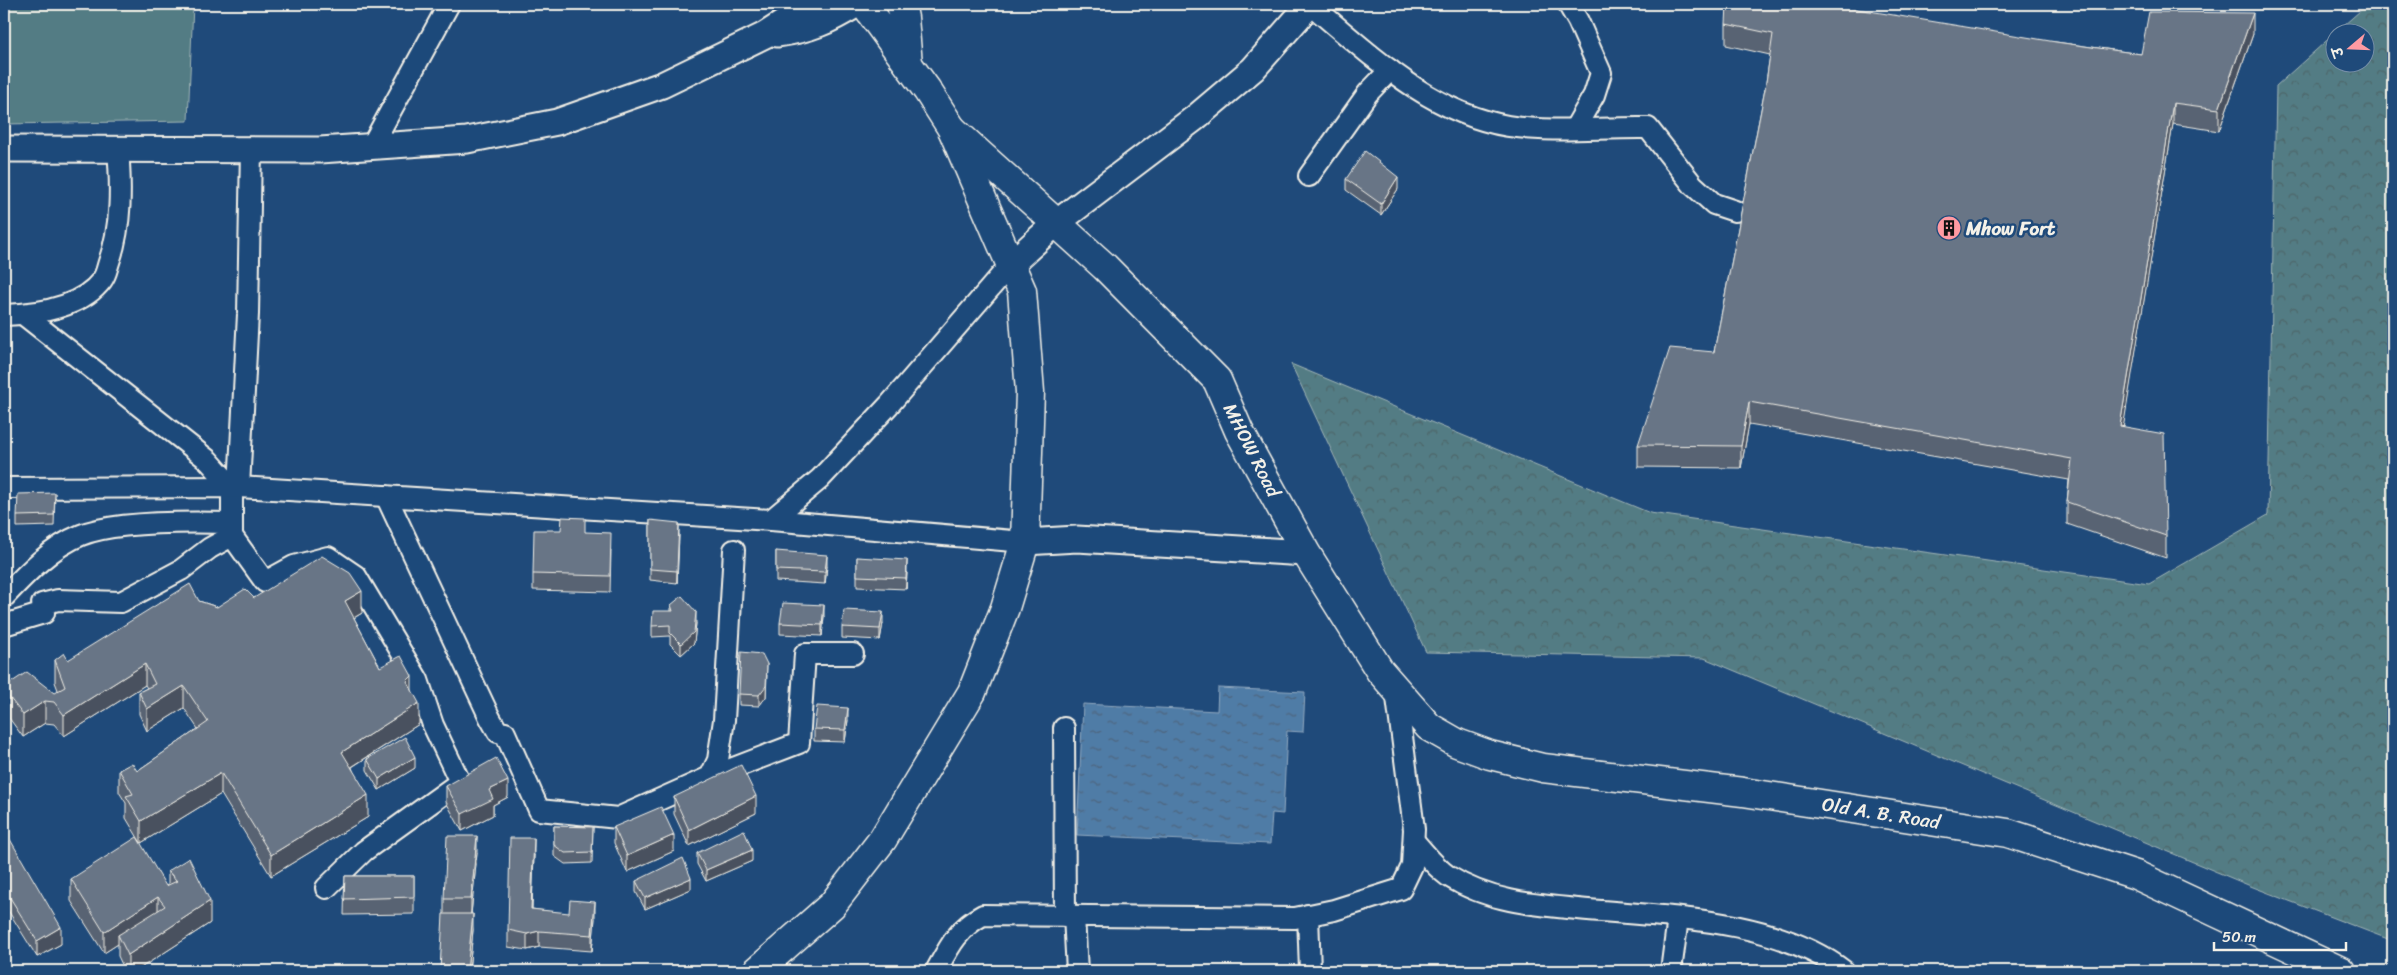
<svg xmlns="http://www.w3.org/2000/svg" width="2397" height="975" font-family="Sriracha,'Playpen Sans Deva',sans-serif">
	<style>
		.grass { fill: #527c84; stroke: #a3b6b6 }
		.forest { fill: url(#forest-crowns); stroke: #a3b6b6 }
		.water { fill: url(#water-ripples); stroke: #92aac0 }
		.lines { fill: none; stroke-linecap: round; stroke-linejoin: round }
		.minor-casing { stroke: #f4f1e8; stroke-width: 24 }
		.tertiary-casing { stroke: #f4f1e8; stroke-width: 29 }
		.secondary-casing { stroke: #f4f1e8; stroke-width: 31 }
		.primary-casing { stroke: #f4f1e8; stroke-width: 31 }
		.minor { stroke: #1f4a7a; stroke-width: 20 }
		.tertiary { stroke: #1f4a7a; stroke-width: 25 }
		.secondary { stroke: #1f4a7a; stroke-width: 28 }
		.primary { stroke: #1f4a7a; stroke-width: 28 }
		.wall { fill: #596473; stroke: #f4f1e8 }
		.shaded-wall { fill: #48515e; stroke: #f4f1e8 }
		.building { fill: #677486; stroke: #f4f1e8 }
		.labels { text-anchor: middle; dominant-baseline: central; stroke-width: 5; stroke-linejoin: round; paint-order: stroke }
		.poi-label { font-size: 19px; font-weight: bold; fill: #f4f1e8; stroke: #1f4a7a; text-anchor: start }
		.street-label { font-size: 19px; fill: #f4f1e8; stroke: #1f4a7a }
	</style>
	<defs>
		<pattern id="forest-crowns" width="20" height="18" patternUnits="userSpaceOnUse" patternTransform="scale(1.25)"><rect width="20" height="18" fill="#527c84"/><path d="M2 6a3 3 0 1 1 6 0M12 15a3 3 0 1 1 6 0" fill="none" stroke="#4e6568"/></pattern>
		<pattern id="water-ripples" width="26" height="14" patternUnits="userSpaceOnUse" patternTransform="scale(1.25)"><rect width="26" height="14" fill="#507ba6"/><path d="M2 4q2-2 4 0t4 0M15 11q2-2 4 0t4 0" fill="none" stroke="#4d647b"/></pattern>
	</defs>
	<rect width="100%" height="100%" fill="#1f4a7a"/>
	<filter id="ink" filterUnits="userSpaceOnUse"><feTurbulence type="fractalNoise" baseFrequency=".02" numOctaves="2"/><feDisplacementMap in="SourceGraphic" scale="10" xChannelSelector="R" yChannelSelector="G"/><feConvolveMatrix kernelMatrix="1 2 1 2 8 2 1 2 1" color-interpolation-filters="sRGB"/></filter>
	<g filter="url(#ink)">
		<path class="grass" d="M4 4H193L188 121 4 124Z"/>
		<path class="forest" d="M2368 4H2393V941L2253 887 1704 658 1426 652 1291 364 1650 513 2149 584 2268 515 2276 86 2334 34V62H2364V32H2336Z"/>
		<path class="water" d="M1218 688 1305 692 1303 732 1287 731 1283 814 1272 813 1270 844 1077 835 1083 704 1217 711Z"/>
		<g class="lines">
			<defs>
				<g id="minor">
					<path d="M1310 4C1369 53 1429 113 1508 126 1553 133 1602 127 1648 128L1693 185 1714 204 1735 211"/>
					<path d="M1568 4 1578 21 1601 73 1594 95 1575 128"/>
					<path d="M371 147 449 4"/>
					<path d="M1309 176 1368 93 1390 70"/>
					<path d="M4 315C36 314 81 308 102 280 106 275 107 268 109 262 122 225 121 186 118 148"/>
					<path d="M24 315 208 460 232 487V536L265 582 294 566 328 557 356 576 418 680 433 725 460 782 364 851 326 888"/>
					<path d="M239 487 248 314 251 149"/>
					<path d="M4 488 239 487 771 520 1025 542"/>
					<path d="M386 496 490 718 498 732 505 733 539 810 618 818 710 777 718 760 724 720 734 550"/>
					<path d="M771 520 820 479 889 405 1010 265"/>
					<path d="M4 597C25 575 51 547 81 535 115 521 194 522 232 523"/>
					<path d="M42 604 58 600 121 602 181 570 210 548 232 536"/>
					<path d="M4 625 44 613"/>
					<path d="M1064 728 1065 916"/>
					<path d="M710 777 799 743 805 654H853"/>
					<path d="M1414 841C1425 853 1434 866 1448 876 1487 901 1533 905 1578 909 1663 917 1773 917 1844 971"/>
					<path d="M1308 915 1310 971"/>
					<path d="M1074 916 1077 971"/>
					<path d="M936 971C949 947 958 928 983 915L1295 918 1334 910 1401 889 1412 866 1414 829 1396 690"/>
					<path d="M1671 971 1678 918"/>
				</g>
				<g id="tertiary">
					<path d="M777 34C810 30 829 21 857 4"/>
					<path d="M4 149 320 150 467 140 557 122 662 85 765 35 813 4"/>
					<path d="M1010 265 1055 224 1195 118 1253 69 1310 4"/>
					<path d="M1025 542 1077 539 1306 553"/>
				</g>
				<path id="secondary" d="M952 129 1105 267 1217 380 1239 431 1306 553 1380 671 1429 727 1457 743 1490 755 1543 768 1743 792 2008 833 2136 875 2341 971"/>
				<g id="primary">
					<path d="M901 4 904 18 908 64"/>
					<path d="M757 971 832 905 883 839 972 692 1005 608 1025 542 1030 392 1022 291 952 129 927 90 864 4"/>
				</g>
			</defs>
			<use href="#minor" class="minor-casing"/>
			<use href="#tertiary" class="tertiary-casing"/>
			<use href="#secondary" class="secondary-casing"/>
			<use href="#primary" class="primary-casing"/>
			<use href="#minor" class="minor"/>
			<use href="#tertiary" class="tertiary"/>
			<use href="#secondary" class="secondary"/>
			<use href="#primary" class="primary"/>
		</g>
		<g class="wall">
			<path d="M1726 24 2056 42 2141 54 2253 34 2219 131 2173 124 2123 426 2166 536V558L2067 524V502L2069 480 1749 424 1741 468 1638 467V445L1714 352 1765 89 1770 55 1726 45Z"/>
			<path d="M1346 179 1398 189 1381 215 1346 190Z"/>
			<path d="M55 493 54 526 17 527V516Z"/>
			<path d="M650 520 679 534 677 583 650 580Z"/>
			<path d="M585 532 611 550 610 592 533 590V574Z"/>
			<path d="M776 551 827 566 825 584 776 581Z"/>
			<path d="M857 557 907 572 906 589 857 587Z"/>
			<path d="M254 598 362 613 354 618 380 667 412 690 419 724 352 767 368 817 271 876 221 794 141 843 126 818V803L119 792V770L137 771 198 729 184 708 147 731 139 714V692L147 688 145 685 64 736 54 724 45 723 23 737 9 718V684L54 693 58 690 55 682V660H68L199 601 217 607Z"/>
			<path d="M671 605 696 623 694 643 681 655 670 644V636L652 637V626L671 611Z"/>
			<path d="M824 616 822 636 780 634V623Z"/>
			<path d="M883 623 880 640 842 638V627Z"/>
			<path d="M767 675 766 697 759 706 739 705V694Z"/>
			<path d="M848 720 845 742 814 741V729Z"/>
			<path d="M367 759 415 768 379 790 367 770Z"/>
			<path d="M446 786 508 797 493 805V815L462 831 446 802Z"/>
			<path d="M674 797 756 813 689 846 674 814Z"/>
			<path d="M554 826 593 827 592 863 565 864 554 856Z"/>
			<path d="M614 827 674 851 627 872 614 843Z"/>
			<path d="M4 829 61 944 37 957 4 904Z"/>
			<path d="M477 853 471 914 473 930 469 971H440L444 914V899Z"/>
			<path d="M697 853 752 861 706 881 697 864Z"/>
			<path d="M534 855 532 909 595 918 592 951 539 947 527 950 508 947V930Z"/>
			<path d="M168 871 210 923 136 971H125L118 956V944L104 953 71 901V879L166 886 168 885Z"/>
			<path d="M345 876H414V914L344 915Z"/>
			<path d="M636 881 691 889 645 909 636 892Z"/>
		</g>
		<g class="shaded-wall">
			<path d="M2253 13V34L2219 131V109Z"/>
			<path d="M2173 103V124L2120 447V426Z"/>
			<path d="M1398 177V189L1381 215V204Z"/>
			<path d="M1749 402V424L1741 468V446Z"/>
			<path d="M679 523V534L677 583V571Z"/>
			<path d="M827 555V566L825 584V572Z"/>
			<path d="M907 560V572L906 589V578Z"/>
			<path d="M362 591V613L345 623V601Z"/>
			<path d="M824 605V616L822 636V625Z"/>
			<path d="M696 612V623L694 643 681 655V644Z"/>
			<path d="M883 612V623L880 640V629Z"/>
			<path d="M145 664V685L64 736V715Z"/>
			<path d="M767 664 766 697 759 706V695Z"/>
			<path d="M412 676V698L407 681Z"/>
			<path d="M184 686V708L147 731V709Z"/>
			<path d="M45 701V723L23 737V715Z"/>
			<path d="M419 703V724L342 773V752Z"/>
			<path d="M848 708V720L845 742V730Z"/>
			<path d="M415 757V768L379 790V779Z"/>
			<path d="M221 773V794L141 843V821Z"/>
			<path d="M508 781V797L493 805V815L462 831V814L489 790Z"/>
			<path d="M368 795V817L271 876V855Z"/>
			<path d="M756 796V813L689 846V830Z"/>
			<path d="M674 835V851L627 872V856Z"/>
			<path d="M477 836V853L471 915V899Z"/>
			<path d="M534 838V855L531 926V909Z"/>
			<path d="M752 850V861L706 881V870Z"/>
			<path d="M691 878V889L645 909V898Z"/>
			<path d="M158 897V919L118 935V944L104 953V932Z"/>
			<path d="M210 901V923L136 971H128V955Z"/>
			<path d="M595 902V918L592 951V935Z"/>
			<path d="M473 914V930L469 971H467Z"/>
			<path d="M61 927V944L37 957V941Z"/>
			<path d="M539 931V947L527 950V934Z"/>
		</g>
		<g class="building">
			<path d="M1727 4H1827L2056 42 2141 54 2149 12 2253 13 2219 109 2173 103 2120 426 2164 434 2166 536 2067 502 2072 459 1749 402 1741 446 1638 445 1670 348 1714 352 1765 89 1773 34 1726 24Z"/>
			<path d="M1365 151 1398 177 1381 204 1346 179Z"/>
			<path d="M55 493 54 515 17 516 18 494Z"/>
			<path d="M562 517 585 518V532L611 533 610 576 533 574 534 530H561Z"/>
			<path d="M650 520 679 523 677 571 650 569Z"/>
			<path d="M776 551 827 555 825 572 776 570Z"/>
			<path d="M322 556 350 573 362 591 345 601 380 667 401 656 412 676 407 681 419 703 342 752 368 795 271 855 221 773 141 821 126 796 133 794 119 770 132 763 137 771 208 722 184 686 147 709 139 692 155 684 145 664 64 715 54 702 45 701 23 715 9 697V684L27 672 54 693 65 687 55 660 64 653 68 660 190 584 199 601 217 607 245 589 254 598Z"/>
			<path d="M857 557 907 560 906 578 857 576Z"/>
			<path d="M682 596 696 612 694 632 681 644 670 633V625L652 626 653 611H673L671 605Z"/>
			<path d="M783 603 824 605 822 625 780 623Z"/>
			<path d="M844 610 883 612 880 629 842 627Z"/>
			<path d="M741 652 762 654 767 664 766 686 759 695 739 694Z"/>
			<path d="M817 706 848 708 845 730 814 729Z"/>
			<path d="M405 737 415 757 379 779 367 759Z"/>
			<path d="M496 758 508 781 489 790 493 799 462 814 446 786Z"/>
			<path d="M741 765 756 796 689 830 674 797Z"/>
			<path d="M661 807 674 835 627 856 614 827Z"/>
			<path d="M554 826 593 827 592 852 565 853 554 845Z"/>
			<path d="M4 829 61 927 37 941 4 888Z"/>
			<path d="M744 830 752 850 706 870 697 853Z"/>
			<path d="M447 836H477L471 899H444Z"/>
			<path d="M137 837 166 886 177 881 168 871 189 858 210 901 128 955 118 935 165 906 158 897 104 932 71 879Z"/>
			<path d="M510 838H534L531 909 569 913 570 900 595 902 592 935 539 931 527 934 508 930Z"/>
			<path d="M683 858 691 878 645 898 636 881Z"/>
			<path d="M345 876H414V897L344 899Z"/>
			<path d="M443 914H473L467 971H440Z"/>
		</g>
	</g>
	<defs>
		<symbol id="building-disc" viewBox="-11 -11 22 22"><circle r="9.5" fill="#ff9aa2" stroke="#1f4a7a"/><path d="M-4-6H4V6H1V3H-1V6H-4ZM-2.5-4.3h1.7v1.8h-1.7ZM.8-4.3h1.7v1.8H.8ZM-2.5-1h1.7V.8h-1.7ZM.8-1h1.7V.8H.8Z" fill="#111"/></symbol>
	</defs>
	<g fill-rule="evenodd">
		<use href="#building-disc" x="1935" y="214" width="28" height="28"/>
	</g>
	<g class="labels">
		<g class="poi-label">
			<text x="1966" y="228">Mhow Fort</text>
		</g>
		<g class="street-label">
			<text transform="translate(1252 450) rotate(63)">MHOW Road</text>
			<text transform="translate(1881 813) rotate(9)">Old A. B. Road</text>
		</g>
	</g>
	<rect width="2397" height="975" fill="none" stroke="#1f4a7a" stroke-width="20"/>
	<rect x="10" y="10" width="2377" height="955" fill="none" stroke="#f4f1e8" stroke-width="2" filter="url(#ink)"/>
	<g transform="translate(2350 48) rotate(251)"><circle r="24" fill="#1f4a7a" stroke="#748da6"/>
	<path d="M0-4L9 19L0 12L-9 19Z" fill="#ff9aa2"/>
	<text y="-8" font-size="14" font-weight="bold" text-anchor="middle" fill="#f4f1e8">उ</text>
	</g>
	<path d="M2214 942v8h132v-8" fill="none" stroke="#f4f1e8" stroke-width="2.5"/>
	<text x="2222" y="942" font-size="15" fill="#f4f1e8" stroke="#1f4a7a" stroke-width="4" paint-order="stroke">50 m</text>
</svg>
